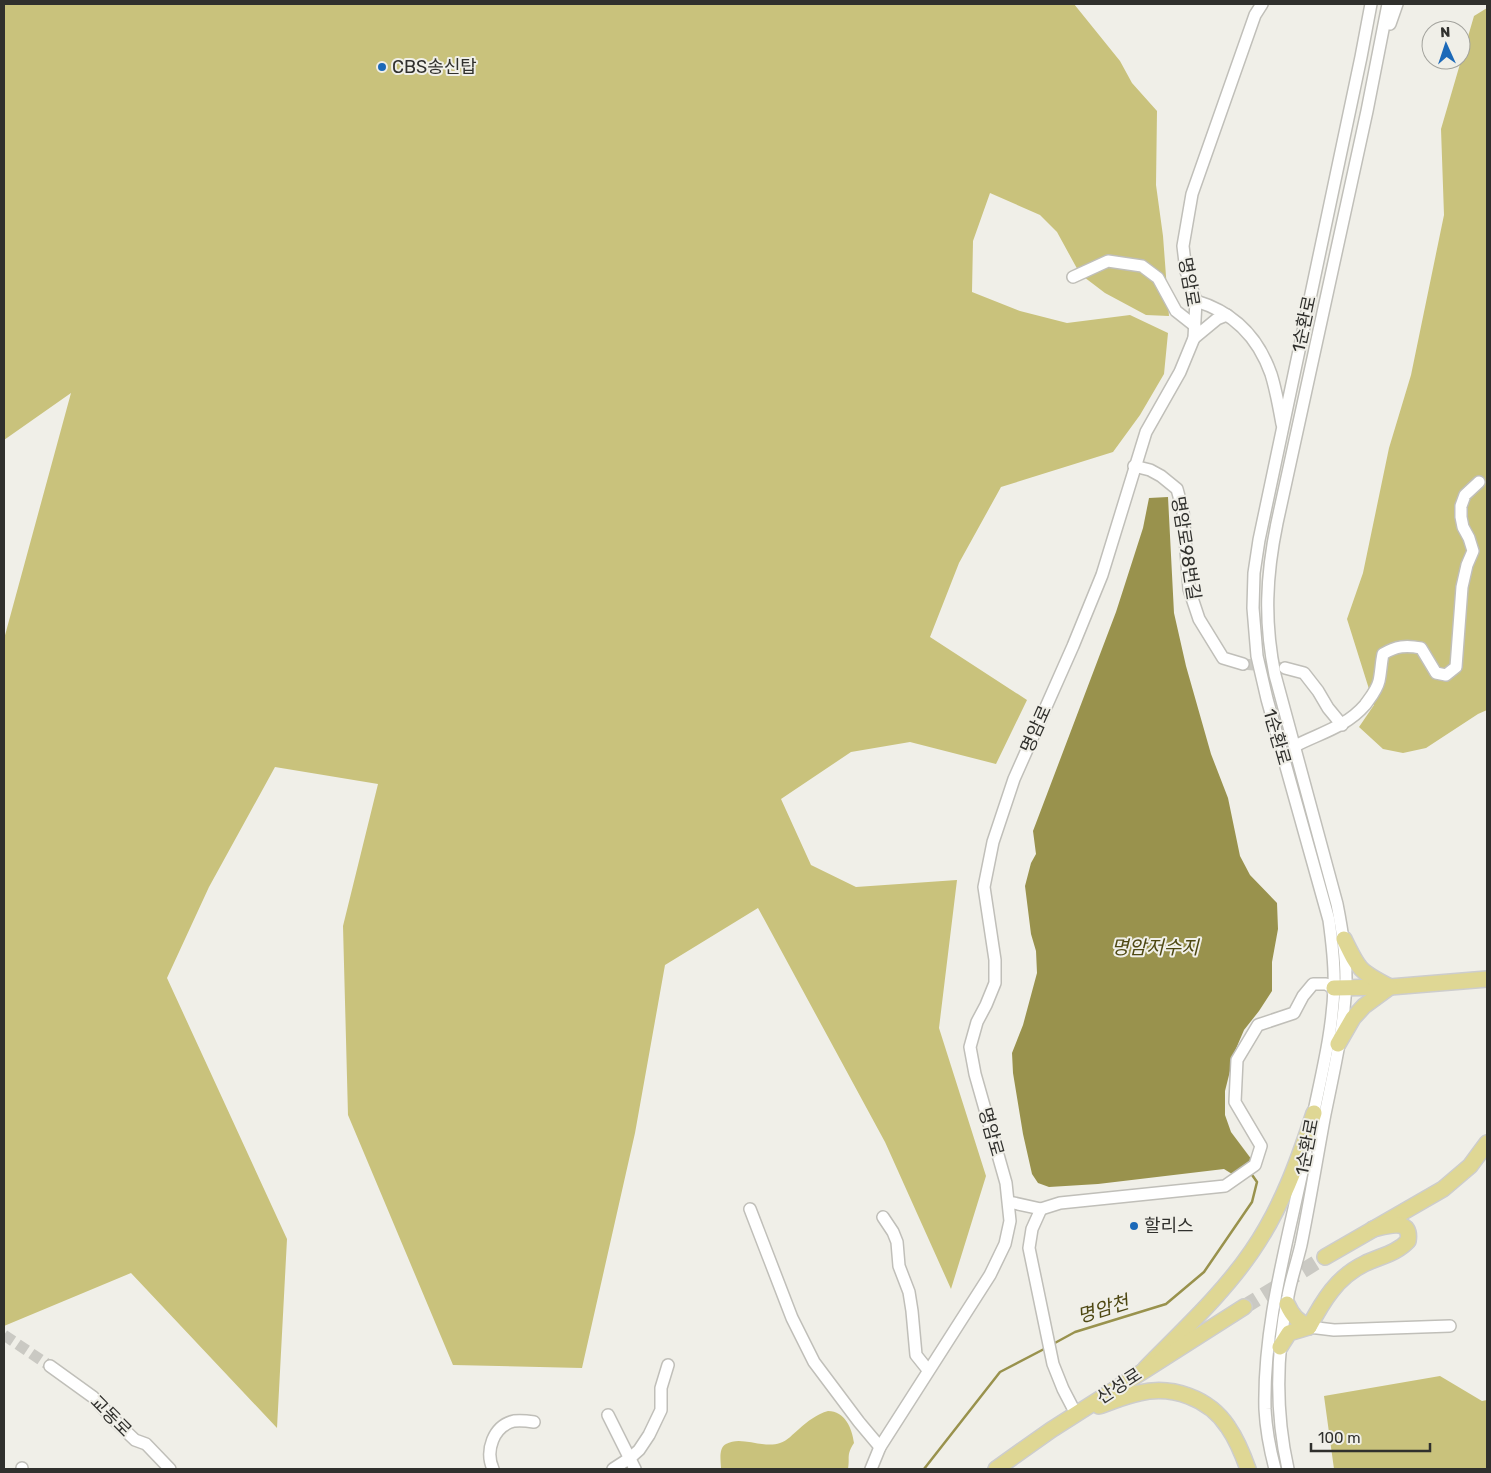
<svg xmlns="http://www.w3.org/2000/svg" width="1491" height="1473" font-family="Rubik,'Noto Sans KR',sans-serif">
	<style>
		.forest { fill: #c9c27c }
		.water { fill: #99924d }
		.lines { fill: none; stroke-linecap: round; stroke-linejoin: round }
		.stream { stroke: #99924d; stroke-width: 2.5 }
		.minor-tunnel { stroke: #cac9c3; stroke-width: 11; stroke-dasharray: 11 5.5; stroke-linecap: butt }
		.major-tunnel { stroke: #cac9c3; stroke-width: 15; stroke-dasharray: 15 8; stroke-linecap: butt }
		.minor-casing { stroke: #c0bfb9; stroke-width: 14 }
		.major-casing { stroke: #cdcdcd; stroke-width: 18 }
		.minor { stroke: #fff; stroke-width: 11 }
		.major { stroke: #dfd794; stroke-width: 15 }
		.poi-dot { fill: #1c69b8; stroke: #f0efe8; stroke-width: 2 }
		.labels { text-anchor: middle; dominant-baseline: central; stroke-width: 4; stroke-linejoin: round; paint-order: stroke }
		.poi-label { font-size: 18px; fill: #30302d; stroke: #f0efe8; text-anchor: start }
		.street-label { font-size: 18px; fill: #30302d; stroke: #f0efe8 }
		.water-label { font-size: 19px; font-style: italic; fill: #4d4711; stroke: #f0efe8 }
	</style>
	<rect width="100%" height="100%" fill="#f0efe8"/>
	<g class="forest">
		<path d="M4 4H1074L1120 61 1132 83 1157 111 1156 185 1163 236 1169 316 1146 315 1105 293 1080 274 1057 232 1040 215 990 193 973 241 972 292 1020 311 1067 323 1130 315 1168 333 1164 374 1140 415 1113 452 1001 487 959 563 930 637 1027 700 996 764 910 742 851 752 781 799 811 865 856 887 957 880 939 1028 986 1176 951 1289 885 1142 758 908 665 965 635 1133 582 1368 453 1365 348 1115 343 926 378 784 275 767 209 887 167 978 287 1239 277 1428 131 1273 4 1326V639L71 393 4 440Z"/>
		<path d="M1487 8V710L1478 714 1426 748 1403 753 1383 749 1359 727 1374 705 1347 619 1363 573 1389 448 1411 375 1444 215 1441 129 1474 16Z"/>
		<path d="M1440 1376 1482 1401 1487 1400V1469H1334L1324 1396Z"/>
		<path d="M828 1411C845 1411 852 1428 854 1443 846 1455 850 1457 848 1469H721C721 1462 718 1448 726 1444 741 1435 763 1449 780 1443 787 1441 793 1434 799 1429 808 1421 817 1414 828 1411Z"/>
	</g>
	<path class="water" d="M1168 497 1174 613 1186 666 1211 754 1228 798 1240 856 1250 875 1277 903 1278 929 1272 962V991L1259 1011 1244 1030 1235 1051 1225 1091V1115L1231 1132 1252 1160 1232 1174 1224 1169 1098 1184 1049 1187 1038 1183 1032 1174 1023 1134 1013 1073 1012 1053 1023 1025 1037 973 1036 951 1031 934 1025 886 1031 863 1036 854 1033 831 1116 612 1143 528 1149 498Z"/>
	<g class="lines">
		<g class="stream">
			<path d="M1053 1344 1075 1332 1166 1304 1204 1272 1252 1202 1257 1182 1250 1172"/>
			<path d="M924 1469 1000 1372 1046 1348"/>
		</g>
		<g class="minor-tunnel">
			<path d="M1243 664 1283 668"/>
			<path d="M4 1335 50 1366"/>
		</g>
		<path class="major-tunnel" d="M1244 1307 1325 1257"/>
		<defs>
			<g id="minor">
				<path d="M1390 24 1397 4"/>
				<path d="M1073 277 1108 261 1142 266 1158 278 1176 311 1195 326"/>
				<path d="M1196 301C1233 312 1258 337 1271 374 1276 390 1279 407 1282 424"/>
				<path d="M1194 338 1217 319 1227 315"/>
				<path d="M1134 466 1150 470 1161 476 1177 489 1183 511 1189 589 1199 619 1223 658 1243 664"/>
				<path d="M1285 668 1304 673 1318 691 1328 708 1342 725"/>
				<path d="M1295 746C1320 733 1346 727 1365 705 1370 698 1377 690 1379 681 1381 672 1381 663 1383 654 1396 646 1406 645 1421 648L1436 673 1446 675 1456 667 1462 587 1467 565 1473 551 1469 538 1463 527 1461 517V506L1465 495 1479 482"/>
				<path d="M1312 1121C1321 1076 1333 1031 1334 986 1335 964 1332 942 1329 920L1267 699 1257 656 1253 608 1254 573 1259 540 1361 57 1371 4"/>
				<path d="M1009 1202 1041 1209 1032 1229 1029 1248 1053 1364 1063 1389 1076 1414"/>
				<path d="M750 1209 792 1318 814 1362 859 1422 880 1447"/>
				<path d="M1041 1209 1060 1203 1225 1186 1255 1165 1261 1146 1235 1102 1237 1060 1258 1025 1294 1013 1303 996 1313 984H1326L1334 988"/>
				<path d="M883 1217 893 1232 897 1242 899 1266 909 1292 912 1311 916 1355 928 1370"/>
				<path d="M1309 1327 1334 1330 1450 1326"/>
				<path d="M50 1366 93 1397 112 1418 135 1440 146 1444 170 1469"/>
				<path d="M608 1415 635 1469"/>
				<path d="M22 1469V1468"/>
				<path d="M493 1469C485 1451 493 1426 514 1421 521 1420 528 1421 534 1422"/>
				<path d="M613 1469 630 1458 639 1450 649 1435 661 1410V1388L668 1365"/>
				<path d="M871 1469 880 1447 990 1275 1005 1244 1010 1221 1006 1183 975 1074 970 1047 977 1022 986 1005 995 983V960L984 887 993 842 1014 779 1073 646 1102 575 1146 432 1180 372 1194 338 1196 301 1186 271 1183 246 1192 194 1255 15 1262 4"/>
				<path d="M1275 1469C1270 1450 1266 1429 1265 1409 1263 1322 1289 1238 1306 1153"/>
				<path d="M1288 1469C1275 1411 1276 1354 1288 1296 1291 1279 1297 1262 1301 1245 1310 1201 1317 1157 1325 1114 1334 1070 1345 1024 1346 979 1346 953 1342 929 1337 904L1275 675C1264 622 1266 576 1277 523L1367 111 1388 4"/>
			</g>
			<g id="major">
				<path d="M1334 988 1390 987 1487 979"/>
				<path d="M1338 1044 1353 1018 1364 1006 1390 987C1359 971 1359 970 1344 939"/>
				<path d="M1325 1257 1443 1189 1470 1166 1487 1143"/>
				<path d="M1287 1304C1292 1315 1297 1321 1309 1327"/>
				<path d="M1280 1347 1289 1333 1309 1327C1323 1301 1337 1277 1364 1264 1380 1256 1396 1254 1408 1241 1412 1217 1387 1226 1373 1229"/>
				<path d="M1145 1369C1182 1331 1222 1295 1252 1251 1281 1209 1298 1162 1314 1113"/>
				<path d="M1099 1406C1112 1402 1126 1395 1139 1393 1172 1385 1209 1398 1228 1427 1237 1440 1243 1455 1248 1469"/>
				<path d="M996 1469 1051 1430 1244 1307"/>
			</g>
		</defs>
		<use href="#minor" class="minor-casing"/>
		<use href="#major" class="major-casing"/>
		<use href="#minor" class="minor"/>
		<use href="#major" class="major"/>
	</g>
	<g class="poi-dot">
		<circle cx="382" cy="67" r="5"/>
		<circle cx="1134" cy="1226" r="5"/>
	</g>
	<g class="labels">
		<g class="poi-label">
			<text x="392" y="67">CBS송신탑</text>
			<text x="1144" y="1226">할리스</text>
		</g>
		<g class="street-label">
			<text transform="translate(1189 282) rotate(80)">명암로</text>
			<text transform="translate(1304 324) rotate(-78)">1순환로</text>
			<text transform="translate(1186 548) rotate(81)">명암로98번길</text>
			<text transform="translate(1036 729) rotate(-66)">명암로</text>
			<text transform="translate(1277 737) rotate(74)">1순환로</text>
			<text transform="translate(991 1132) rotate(74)">명암로</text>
			<text transform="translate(1307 1147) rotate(-79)">1순환로</text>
			<text transform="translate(1119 1386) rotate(-33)">산성로</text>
			<text transform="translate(111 1416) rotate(45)">교동로</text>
		</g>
		<g class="water-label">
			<text x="1155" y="947">명암저수지</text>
			<text transform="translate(1103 1309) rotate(-17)">명암천</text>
		</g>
	</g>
	<rect width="1491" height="1473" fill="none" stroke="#30302d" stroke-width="10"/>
	<g transform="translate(1446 45) rotate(357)"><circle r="24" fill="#f0efe8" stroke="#a3a39d"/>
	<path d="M0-4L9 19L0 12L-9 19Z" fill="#1c69b8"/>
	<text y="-8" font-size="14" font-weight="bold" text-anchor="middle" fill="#30302d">N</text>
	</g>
	<path d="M1311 1443v8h119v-8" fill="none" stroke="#30302d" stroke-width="2.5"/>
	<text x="1318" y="1443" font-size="15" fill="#30302d" stroke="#f0efe8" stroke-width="4" paint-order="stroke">100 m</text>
</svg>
